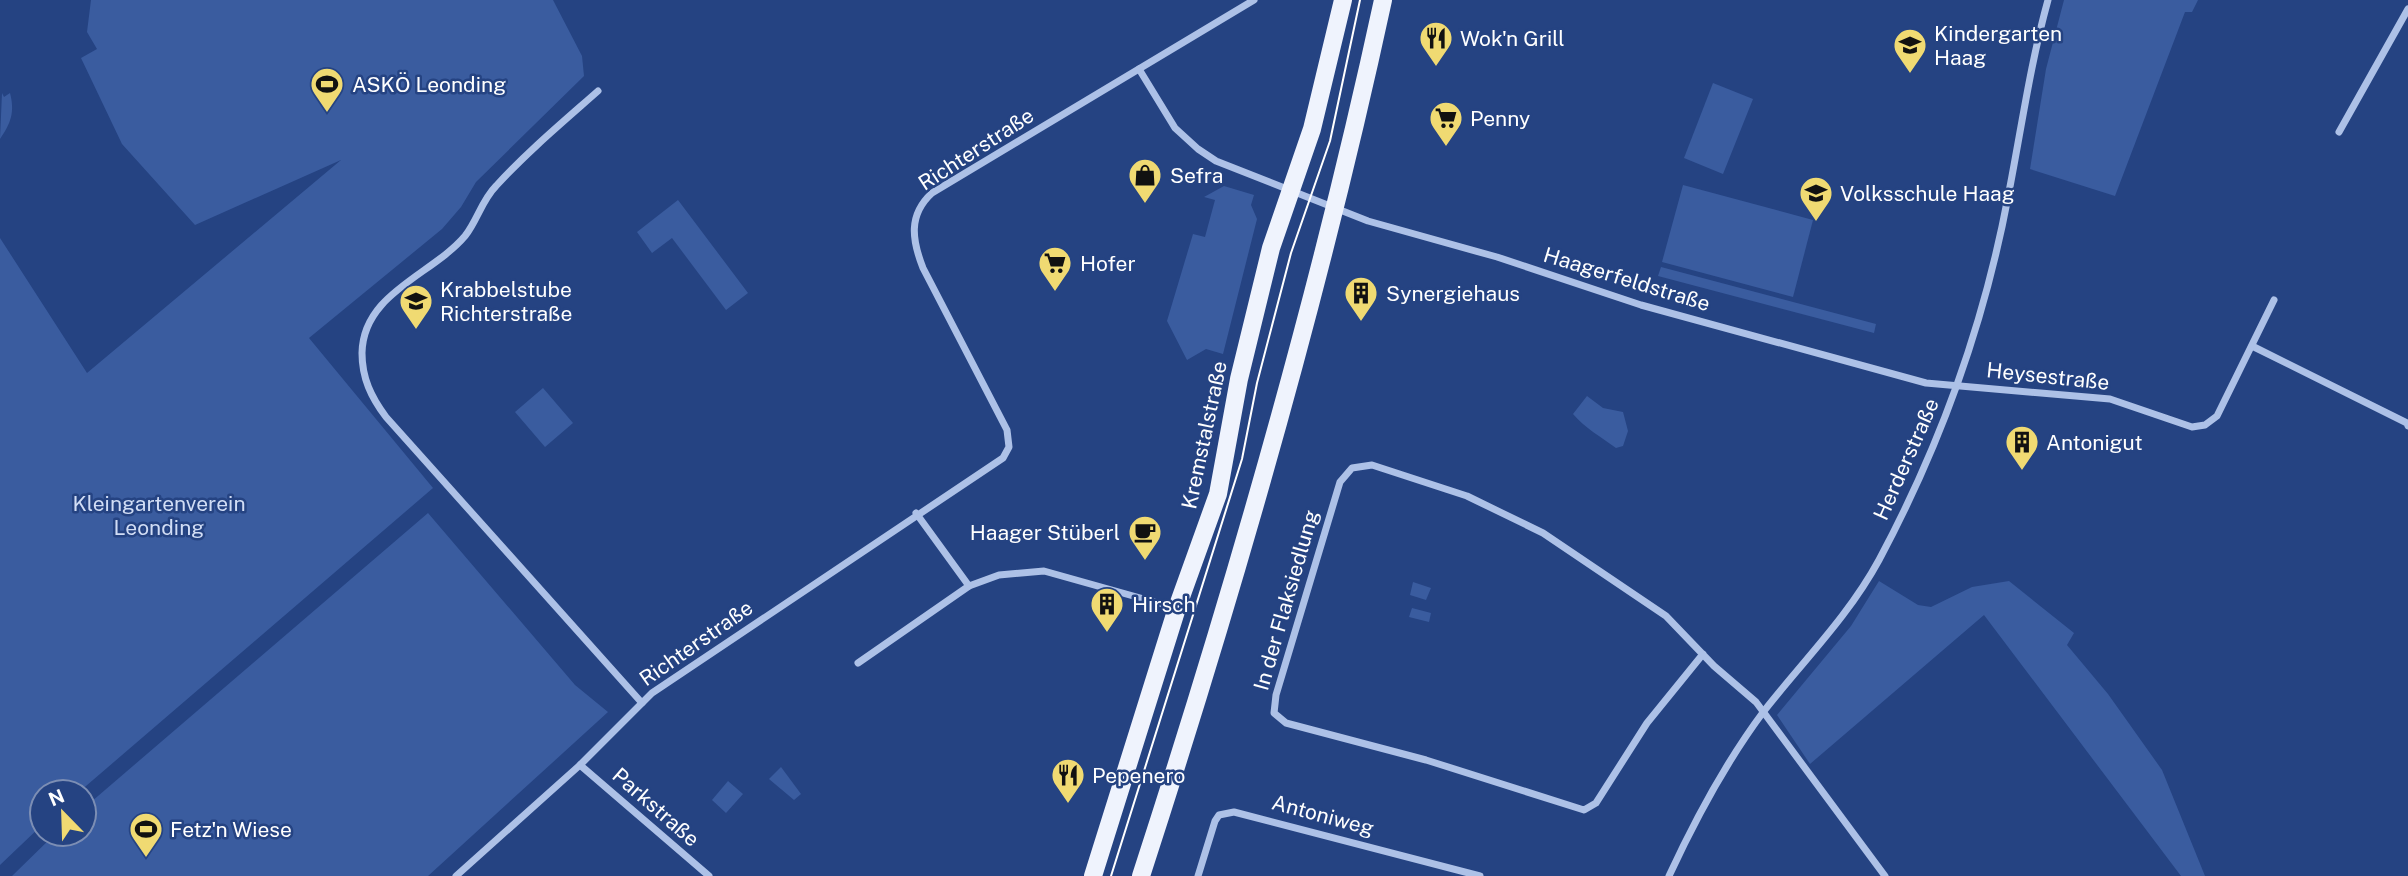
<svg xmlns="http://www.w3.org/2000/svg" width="2408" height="876" font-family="'Public Sans',sans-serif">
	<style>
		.green { fill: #3a5c9f }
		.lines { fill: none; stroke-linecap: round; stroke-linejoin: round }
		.minor { stroke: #adc1e7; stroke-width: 7 }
		.primary { stroke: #eff3fd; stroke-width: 18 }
		.tram { stroke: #fff; stroke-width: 2 }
		.labels { text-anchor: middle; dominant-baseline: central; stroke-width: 5; stroke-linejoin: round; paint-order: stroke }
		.poi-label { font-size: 21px; fill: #fff; stroke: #254382; text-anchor: start }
		.street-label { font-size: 21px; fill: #fff; stroke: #254382 }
		.park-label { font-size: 21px; fill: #d1ddf5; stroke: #254382 }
	</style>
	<rect width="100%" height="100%" fill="#254382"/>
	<g class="green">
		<path d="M91 0H553L582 56 584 76 476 182 461 207 442 229 309 338 433 488 79 792H42V825L0 865V238L87 373 341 160 195 225 122 144 81 58 97 49 87 32Z"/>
		<path d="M2064 0H2198L2192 12H2185L2115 196 2030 169 2046 69Z"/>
		<path d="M1713 83 1753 99 1723 174 1684 158Z"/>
		<path d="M2 93 4 97 10 93C15 112 11 123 0 139Z"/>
		<path d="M1683 185 1813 220 1793 297 1662 262Z"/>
		<path d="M1224 186 1254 195 1251 205 1257 219 1223 354 1206 349 1187 360 1167 321 1193 234 1205 237 1215 200 1204 197Z"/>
		<path d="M678 200 748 293 726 310 672 238 652 253 637 232Z"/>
		<path d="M1661 267 1876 324 1874 333 1658 276Z"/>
		<path d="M543 388 573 423 545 447 515 412Z"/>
		<path d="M1587 396 1603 408 1623 412 1628 431 1623 446 1616 448C1601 437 1585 428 1573 414Z"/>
		<path d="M428 513 575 685 608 712 428 876H12L55 834H84V808Z"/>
		<path d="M1879 581 1918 605 1931 607 1972 587 2009 581 2074 633 2067 645 2108 694 2162 770 2205 876H2181L1984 615 1810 764 1777 715 1851 626Z"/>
		<path d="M1413 582 1431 588 1426 600 1410 595Z"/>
		<path d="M1412 608 1431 613 1429 622 1409 617Z"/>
		<path d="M781 767 801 794 794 800 769 779Z"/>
		<path d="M728 781 743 794 726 813 712 800Z"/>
	</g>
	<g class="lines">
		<g class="minor">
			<path d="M1139 69 1175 128 1198 149 1216 161 1368 221 1497 257 1641 305 1926 383 2110 399 2192 427 2205 425 2217 416 2274 300"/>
			<path d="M598 91C564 121 527 152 496 186 482 200 477 221 465 236 432 275 363 293 362 353 362 378 371 397 386 417L642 703"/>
			<path d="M2339 132 2408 9"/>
			<path d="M2252 346 2407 423 2408 426"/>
			<path d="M916 513 969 586"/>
			<path d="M1703 654 1647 723 1596 803 1584 810 1426 760 1286 723 1274 713 1276 695 1340 482 1352 468 1372 465 1467 496 1543 533 1666 616 1714 666 1756 702 1885 876"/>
			<path d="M858 663 969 586 999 575 1044 571 1176 608"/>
			<path d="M580 765 709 876"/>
			<path d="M456 876 580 765 652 693 1003 458 1009 447 1007 430 923 268C912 240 908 215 932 193L1254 0"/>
			<path d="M1198 876 1215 821 1219 815 1234 812 1480 876"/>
			<path d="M1669 876C1694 822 1728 759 1764 711 1804 660 1848 617 1879 560 1940 446 1984 324 2008 197 2021 131 2030 65 2048 0"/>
		</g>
		<g class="primary">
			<path d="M1093 876 1177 608 1218 494 1239 379 1271 248 1312 129 1343 0"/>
			<path d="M1141 876C1235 587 1319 297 1383 0"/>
		</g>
		<path class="tram" d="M1111 876 1242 459 1257 383 1291 253 1330 141 1360 0"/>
	</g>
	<defs>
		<symbol id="restaurant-pin" viewBox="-11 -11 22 30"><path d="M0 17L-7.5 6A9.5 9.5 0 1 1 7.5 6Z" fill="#f0da72" stroke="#254382"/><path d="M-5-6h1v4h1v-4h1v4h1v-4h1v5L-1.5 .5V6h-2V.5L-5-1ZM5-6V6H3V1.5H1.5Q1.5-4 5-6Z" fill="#111"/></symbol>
		<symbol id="school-pin" viewBox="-11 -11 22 30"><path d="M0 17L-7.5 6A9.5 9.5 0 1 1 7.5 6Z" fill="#f0da72" stroke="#254382"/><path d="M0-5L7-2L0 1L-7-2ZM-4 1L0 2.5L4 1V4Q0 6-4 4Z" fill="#111"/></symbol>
		<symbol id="stadium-pin" viewBox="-11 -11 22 30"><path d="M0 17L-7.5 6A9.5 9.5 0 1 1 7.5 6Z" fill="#f0da72" stroke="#254382"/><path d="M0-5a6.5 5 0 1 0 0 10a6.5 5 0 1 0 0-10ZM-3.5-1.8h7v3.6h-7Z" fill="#111"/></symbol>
		<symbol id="supermarket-pin" viewBox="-11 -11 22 30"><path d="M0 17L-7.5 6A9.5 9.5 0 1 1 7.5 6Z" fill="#f0da72" stroke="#254382"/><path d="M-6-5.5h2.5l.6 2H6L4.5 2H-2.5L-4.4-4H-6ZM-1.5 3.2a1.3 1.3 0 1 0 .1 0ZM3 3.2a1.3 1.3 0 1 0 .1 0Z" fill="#111"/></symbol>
		<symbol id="shop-pin" viewBox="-11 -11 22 30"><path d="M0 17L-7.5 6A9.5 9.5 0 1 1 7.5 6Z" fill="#f0da72" stroke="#254382"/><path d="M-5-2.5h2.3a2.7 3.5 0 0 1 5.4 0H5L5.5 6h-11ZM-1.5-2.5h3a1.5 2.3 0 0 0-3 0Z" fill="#111"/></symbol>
		<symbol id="building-pin" viewBox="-11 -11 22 30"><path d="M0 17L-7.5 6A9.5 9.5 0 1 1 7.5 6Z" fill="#f0da72" stroke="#254382"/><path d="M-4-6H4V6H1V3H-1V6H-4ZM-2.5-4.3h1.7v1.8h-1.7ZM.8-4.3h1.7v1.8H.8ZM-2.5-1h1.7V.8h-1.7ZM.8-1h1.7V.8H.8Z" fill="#111"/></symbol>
		<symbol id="cafe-pin" viewBox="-11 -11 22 30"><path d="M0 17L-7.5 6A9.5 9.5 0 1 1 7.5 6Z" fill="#f0da72" stroke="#254382"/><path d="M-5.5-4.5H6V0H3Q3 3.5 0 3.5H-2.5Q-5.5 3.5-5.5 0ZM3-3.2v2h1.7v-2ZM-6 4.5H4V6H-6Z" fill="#111"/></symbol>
	</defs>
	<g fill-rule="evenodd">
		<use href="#restaurant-pin" x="1417" y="19" width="38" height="52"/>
		<use href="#school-pin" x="1891" y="26" width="38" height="52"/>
		<use href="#stadium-pin" x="308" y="65" width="38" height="52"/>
		<use href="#supermarket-pin" x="1427" y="99" width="38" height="52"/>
		<use href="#shop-pin" x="1126" y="156" width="38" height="52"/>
		<use href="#school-pin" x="1797" y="174" width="38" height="52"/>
		<use href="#supermarket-pin" x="1036" y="244" width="38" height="52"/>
		<use href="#building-pin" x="1342" y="274" width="38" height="52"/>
		<use href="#school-pin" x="397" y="282" width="38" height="52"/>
		<use href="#building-pin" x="2003" y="423" width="38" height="52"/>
		<use href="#cafe-pin" x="1126" y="513" width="38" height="52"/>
		<use href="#building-pin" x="1088" y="585" width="38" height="52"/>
		<use href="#restaurant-pin" x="1049" y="756" width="38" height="52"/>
		<use href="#stadium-pin" x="127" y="810" width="38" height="52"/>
	</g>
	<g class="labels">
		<g class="poi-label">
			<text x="1934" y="33">Kindergarten<tspan x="1934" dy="24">Haag</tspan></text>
			<text x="1460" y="38">Wok'n Grill</text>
			<text x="352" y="84">ASKÖ Leonding</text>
			<text x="1470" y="118">Penny</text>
			<text x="1170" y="175">Sefra</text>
			<text x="1840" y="193">Volksschule Haag</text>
			<text x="1080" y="263">Hofer</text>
			<text x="440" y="289">Krabbelstube<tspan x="440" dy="24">Richterstraße</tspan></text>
			<text x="1386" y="293">Synergiehaus</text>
			<text x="2046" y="442">Antonigut</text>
			<text x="1120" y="532" text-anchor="end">Haager Stüberl</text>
			<text x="1132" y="604">Hirsch</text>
			<text x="1092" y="775">Pepenero</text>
			<text x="170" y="829">Fetz'n Wiese</text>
		</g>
		<g class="street-label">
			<text transform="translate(976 149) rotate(-33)">Richterstraße</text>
			<text transform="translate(1627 279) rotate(17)">Haagerfeldstraße</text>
			<text transform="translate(2048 376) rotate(6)">Heysestraße</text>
			<text transform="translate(1204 435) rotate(-78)">Kremstalstraße</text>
			<text transform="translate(1906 459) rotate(-66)">Herderstraße</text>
			<text transform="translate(1286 600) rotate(-74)">In der Flaksiedlung</text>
			<text transform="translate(696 643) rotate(-35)">Richterstraße</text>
			<text transform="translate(656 807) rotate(41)">Parkstraße</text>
			<text transform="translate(1323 815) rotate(15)">Antoniweg</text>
		</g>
		<g class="park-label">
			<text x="159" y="503">Kleingartenverein<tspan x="159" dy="24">Leonding</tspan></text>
		</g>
	</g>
	<g transform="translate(63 813) rotate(337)"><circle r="33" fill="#254382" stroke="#7c8eb4" stroke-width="2"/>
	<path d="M0-5L12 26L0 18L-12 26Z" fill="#f0da72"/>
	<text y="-10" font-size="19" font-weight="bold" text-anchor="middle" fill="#ffffff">N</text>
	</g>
</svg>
